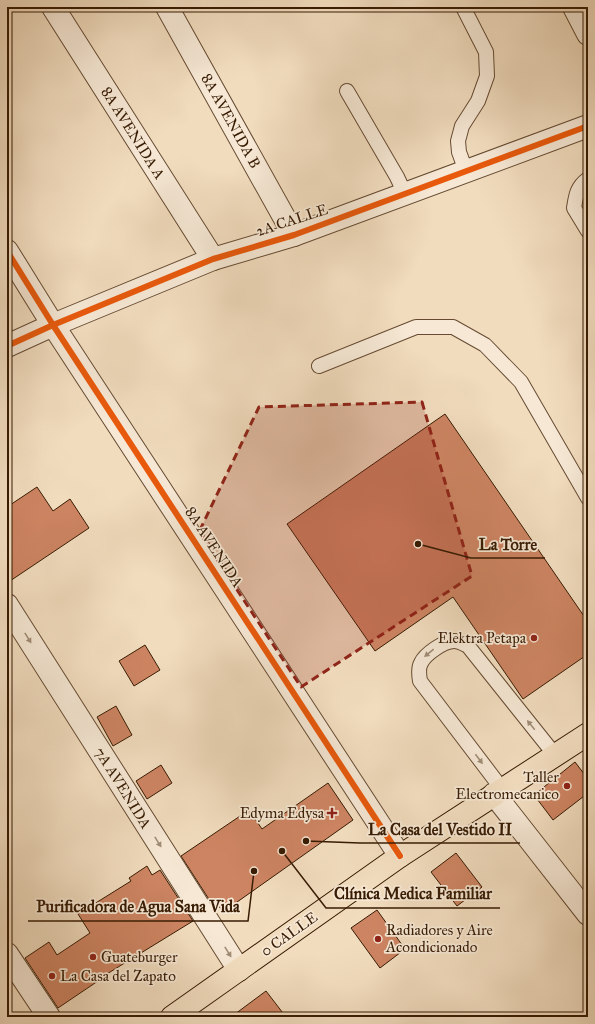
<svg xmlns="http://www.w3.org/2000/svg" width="595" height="1024" font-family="'IM FELL Great Primer',serif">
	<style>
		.building { fill: #cd8462; stroke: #371b03 }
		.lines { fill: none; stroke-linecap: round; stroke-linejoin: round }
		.lane-casing { stroke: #664b32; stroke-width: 16 }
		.street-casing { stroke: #664b32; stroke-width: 24 }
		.primary-casing { stroke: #371b03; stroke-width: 24 }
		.lane { stroke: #f6e8d5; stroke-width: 14 }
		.street { stroke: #f6e8d5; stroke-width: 22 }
		.primary { stroke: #f1dcbe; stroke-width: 22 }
		.cycleway-casing { stroke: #f6e8d5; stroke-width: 8 }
		.cycleway { stroke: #e8590c; stroke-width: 6 }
		.oneway { fill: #a08c76 }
		.marked { fill: #8f2418; fill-opacity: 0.2; stroke: #8f2418; stroke-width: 3; stroke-dasharray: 8 5; stroke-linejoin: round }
		.poi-dot { fill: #8f2418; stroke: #f6e8d5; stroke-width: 1.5 }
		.labels { text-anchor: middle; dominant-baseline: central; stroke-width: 3.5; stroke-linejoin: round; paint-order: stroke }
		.street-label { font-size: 15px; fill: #371b03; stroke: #f6e8d5 }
		.poi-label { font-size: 15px; fill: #371b03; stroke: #f6e8d5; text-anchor: end }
		.leader { fill: none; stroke: #371b03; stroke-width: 1.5 }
		.callout-dot { fill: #371b03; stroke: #f6e8d5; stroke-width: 1.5 }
		.callout-label { font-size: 16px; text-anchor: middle; font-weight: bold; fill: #371b03; stroke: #f6e8d5; stroke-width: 3.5; stroke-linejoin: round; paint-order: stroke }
	</style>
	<rect width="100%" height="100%" fill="#f1dcbe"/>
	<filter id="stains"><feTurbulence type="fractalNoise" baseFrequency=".005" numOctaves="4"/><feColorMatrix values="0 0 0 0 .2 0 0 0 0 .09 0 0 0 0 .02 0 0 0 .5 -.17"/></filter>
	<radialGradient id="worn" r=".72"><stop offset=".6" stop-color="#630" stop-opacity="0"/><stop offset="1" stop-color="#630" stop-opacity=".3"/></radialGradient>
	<g class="building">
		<path d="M445 414 588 622V654L523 699 453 597 375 651 287 524Z"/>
		<path d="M37 487 53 511 70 499 89 528 7 583V507Z"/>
		<path d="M145 645 160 670 134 686 119 661Z"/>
		<path d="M116 706 132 735 113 746 97 717Z"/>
		<path d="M575 762 588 779V793L553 820 534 795Z"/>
		<path d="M161 765 172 783 147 799 136 781Z"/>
		<path d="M328 783 353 820 223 912 218 905 214 907 181 856 249 810 262 829Z"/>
		<path d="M456 853 482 887 457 906 431 872Z"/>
		<path d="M147 866 152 875 160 870 193 921 97 980 98 981 58 1008 25 958 49 942 57 955 90 933 78 914 131 881 129 878Z"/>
		<path d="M377 910 405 949 380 968 351 928Z"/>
		<path d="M266 991 286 1017H231Z"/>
	</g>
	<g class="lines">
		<defs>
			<g id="lane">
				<path d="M463 7 486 52 487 76 478 101 462 126 458 141 459 152 466 171"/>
				<path d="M347 91 397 177 405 194"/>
				<path d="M588 179C577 187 576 195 574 208L588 231"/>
				<path d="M319 366 416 327H453L485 345 521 382 588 498"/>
				<path d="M502 789 420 681C419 675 418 668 421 663 425 654 444 641 454 641 459 641 464 644 468 646L555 755"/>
			</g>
			<g id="street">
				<path d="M53 7 213 259"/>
				<path d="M167 7 294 235"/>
				<path d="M574 7 588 34"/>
				<path d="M7 251 53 325 400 856"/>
				<path d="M7 346 53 325 213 259 294 235 588 126"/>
				<path d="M7 605 239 970"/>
				<path d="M494 794 588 914"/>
				<path d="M7 954 49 1017"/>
			</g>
			<path id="primary" d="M172 1017 400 856 588 734"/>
		</defs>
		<use href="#lane" class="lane-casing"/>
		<use href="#street" class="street-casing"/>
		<use href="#primary" class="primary-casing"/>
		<use href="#lane" class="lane"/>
		<use href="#street" class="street"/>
		<use href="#primary" class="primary"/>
		<defs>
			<g id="cycleway">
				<path d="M7 251 53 325 400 856"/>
				<path d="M7 346 53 325 213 259 294 235 588 126"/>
			</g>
		</defs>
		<use href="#cycleway" class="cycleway-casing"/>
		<use href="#cycleway" class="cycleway"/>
	</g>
	<defs><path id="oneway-solid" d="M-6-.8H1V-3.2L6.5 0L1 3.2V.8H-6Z"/></defs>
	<g class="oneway">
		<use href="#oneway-solid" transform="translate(28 638) rotate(58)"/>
		<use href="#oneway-solid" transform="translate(429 653) rotate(141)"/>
		<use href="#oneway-solid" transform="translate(531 725) rotate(-129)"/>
		<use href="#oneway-solid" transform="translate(479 759) rotate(53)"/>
		<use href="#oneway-solid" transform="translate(158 842) rotate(58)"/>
		<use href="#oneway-solid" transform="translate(228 952) rotate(58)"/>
	</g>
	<path class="marked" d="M422 402 472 576 301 687 199 532 259 407Z"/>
	<g class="poi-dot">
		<circle cx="534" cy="638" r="4"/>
		<circle cx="567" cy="786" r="4"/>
		<path d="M330 807h4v4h4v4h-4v4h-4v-4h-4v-4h4z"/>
		<circle cx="378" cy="939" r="4"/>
		<circle cx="93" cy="957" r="4"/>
		<circle cx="52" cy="976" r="4"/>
	</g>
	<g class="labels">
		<g class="street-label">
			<text transform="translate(231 121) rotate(61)">8A AVENIDA B</text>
			<text transform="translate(133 133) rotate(58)">8A AVENIDA A</text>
			<text transform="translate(292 220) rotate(-18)">2A CALLE</text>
			<text transform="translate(214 547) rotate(57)">8A AVENIDA</text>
			<text transform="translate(123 788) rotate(58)">7A AVENIDA</text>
			<text transform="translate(289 934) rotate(-35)">0 CALLE</text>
		</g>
		<g class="poi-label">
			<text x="526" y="638">Elektra Petapa</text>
			<text x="559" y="777">Taller<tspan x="559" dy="17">Electromecanico</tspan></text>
			<text x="324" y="813">Edyma Edysa</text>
			<text x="386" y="930" text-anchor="start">Radiadores y Aire<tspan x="386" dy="17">Acondicionado</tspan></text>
			<text x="101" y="957" text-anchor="start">Guateburger</text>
			<text x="60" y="976" text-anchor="start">La Casa del Zapato</text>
		</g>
	</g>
	<path class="leader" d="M418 544L471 558H545M306 841L360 843H520M282 851L326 908H500M254 871L248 921H28"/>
	<g class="callout-dot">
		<circle cx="418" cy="544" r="4"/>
		<circle cx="306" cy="841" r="4"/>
		<circle cx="282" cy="851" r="4"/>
		<circle cx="254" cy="871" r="4"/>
	</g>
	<g class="callout-label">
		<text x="508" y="550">La Torre</text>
		<text x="440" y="835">La Casa del Vestido II</text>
		<text x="413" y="899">Clínica Medica Familiar</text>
		<text x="138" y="912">Purificadora de Agua Sana Vida</text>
	</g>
	<rect width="595" height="1024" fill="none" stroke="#f1dcbe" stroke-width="24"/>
	<rect x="8" y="8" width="579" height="1008" fill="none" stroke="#371b03" stroke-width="2"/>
	<rect x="12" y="12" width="571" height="1000" fill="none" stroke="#371b03"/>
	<rect width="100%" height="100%" filter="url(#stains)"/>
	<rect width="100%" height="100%" fill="url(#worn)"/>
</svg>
